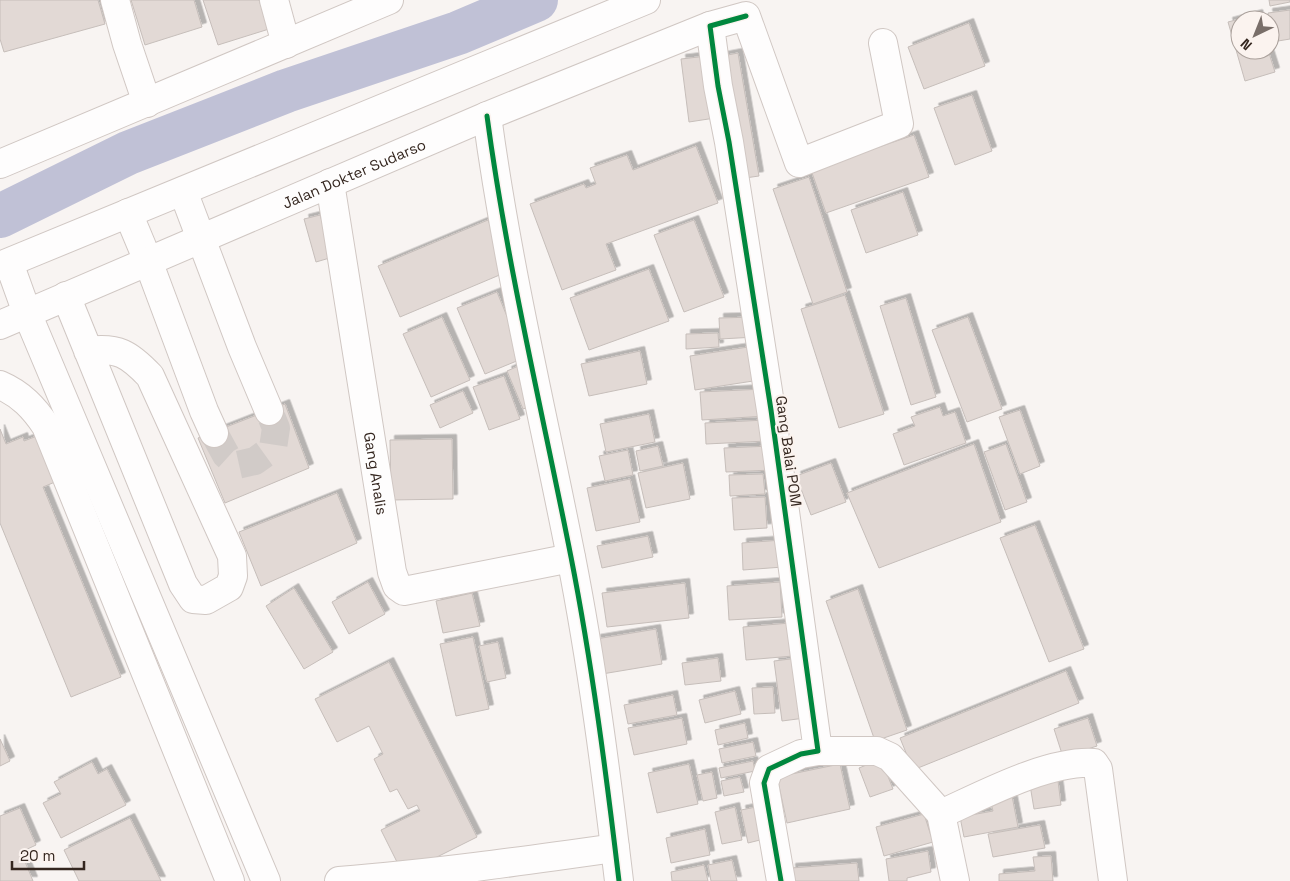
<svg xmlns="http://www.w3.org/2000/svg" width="1290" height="881" font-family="'Space Grotesk',sans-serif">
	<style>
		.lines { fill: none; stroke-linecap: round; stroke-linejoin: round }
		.river { stroke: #c0c1d6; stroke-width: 44 }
		.building { fill: #e2d9d5; stroke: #c6beba; filter: url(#shadow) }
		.minor-tunnel { stroke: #d1cbc8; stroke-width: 28; stroke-dasharray: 28 14; stroke-linecap: butt }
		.minor-casing { stroke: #d0c7c3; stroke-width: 30 }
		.minor { stroke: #fefdfd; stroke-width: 28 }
		.cycleway-casing { stroke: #fbf3ef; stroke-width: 8 }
		.cycleway { stroke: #00873e; stroke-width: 5 }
		.labels { text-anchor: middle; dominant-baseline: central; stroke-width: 4.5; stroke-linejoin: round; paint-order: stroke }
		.street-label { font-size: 15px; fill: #34261f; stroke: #fbf3ef }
	</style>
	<defs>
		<filter id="shadow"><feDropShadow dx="4.5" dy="-4.5" stdDeviation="0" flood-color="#0004"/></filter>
	</defs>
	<rect width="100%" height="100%" fill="#f8f4f2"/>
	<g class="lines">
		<path class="river" d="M0 216 128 153 286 91 458 33 536 0"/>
	</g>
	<g class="building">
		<path d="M0 0H98L105 24 4 52 0 39Z"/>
		<path d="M131 0H194L202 27 145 45Z"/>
		<path d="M203 0H259L269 29 218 45Z"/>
		<path d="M1269 0H1290V2L1270 6Z"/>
		<path d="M1290 10V39L1272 42 1268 13Z"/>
		<path d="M1258 14 1260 20H1240V50H1268L1275 72 1245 81 1228 22Z"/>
		<path d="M969 23 985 66 924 89 908 47Z"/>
		<path d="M738 53 759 176 738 179 717 57Z"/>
		<path d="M707 56 715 118 689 122 681 59Z"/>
		<path d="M972 95 992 151 955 165 934 108Z"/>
		<path d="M914 135 929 177 826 213 811 170Z"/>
		<path d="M696 146 718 203 606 244 616 270 562 290 530 204 584 184 586 188 596 184 590 168 627 155 633 170Z"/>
		<path d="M809 177 847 292 813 304 773 189Z"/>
		<path d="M903 192 918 235 866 253 851 210Z"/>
		<path d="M320 215 333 257 316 262 304 219Z"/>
		<path d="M488 220 509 271 400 317 378 266Z"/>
		<path d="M694 220 724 297 684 312 654 235Z"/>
		<path d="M649 269 669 321 589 350 570 298Z"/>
		<path d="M497 292 524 358 485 374 457 308Z"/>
		<path d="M845 295 884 414 839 428 801 309Z"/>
		<path d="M906 298 936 397 911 405 880 306Z"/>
		<path d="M442 317 470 380 431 397 403 334Z"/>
		<path d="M755 317 756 337 720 339 719 318Z"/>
		<path d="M968 317 1002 409 967 422 932 330Z"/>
		<path d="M718 333 719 347 686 349V334Z"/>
		<path d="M748 347 753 381 695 390 690 356Z"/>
		<path d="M640 351 647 384 589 396 581 364Z"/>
		<path d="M523 364 539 403 523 409 507 371Z"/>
		<path d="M504 376 520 419 489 430 473 387Z"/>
		<path d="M764 389 766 416 702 420 700 392Z"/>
		<path d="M463 391 473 413 440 428 430 405Z"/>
		<path d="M285 404 309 468 225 503 198 438Z"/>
		<path d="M940 407 943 416 955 412 966 443 904 465 893 434 915 426 911 417Z"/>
		<path d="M1020 410 1040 466 1020 474 999 417Z"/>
		<path d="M649 414 655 442 606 452 600 424Z"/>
		<path d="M766 420 767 441 706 444 705 423Z"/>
		<path d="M0 429 6 444 23 437 24 441 37 436 55 482 43 487 121 677 71 697 0 523Z"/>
		<path d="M452 439 453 499 391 500 390 440Z"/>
		<path d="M974 444 1001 522 879 568 847 493Z"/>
		<path d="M1006 444 1027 502 1005 510 984 452Z"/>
		<path d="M658 446 663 466 640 471 636 451Z"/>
		<path d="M771 446 773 470 726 472 724 448Z"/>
		<path d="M628 450 633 475 605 481 599 456Z"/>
		<path d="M683 463 690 499 646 508 638 473Z"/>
		<path d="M831 463 846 502 811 515 796 476Z"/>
		<path d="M763 474 765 494 730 496 729 475Z"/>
		<path d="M630 479 640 522 596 531 587 488Z"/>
		<path d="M337 493 357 543 261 586 239 532Z"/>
		<path d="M765 497 767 528 734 530 732 498Z"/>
		<path d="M1035 525 1084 649 1049 662 1000 538Z"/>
		<path d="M648 536 653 557 602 568 597 546Z"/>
		<path d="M782 540 783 567 743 570 742 543Z"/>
		<path d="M368 582 385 614 349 634 332 602Z"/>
		<path d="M780 582 782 617 729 620 727 586Z"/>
		<path d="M685 583 689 618 607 627 602 593Z"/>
		<path d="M294 588 333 652 304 669 266 606Z"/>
		<path d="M858 589 907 730 875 741 826 601Z"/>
		<path d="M472 593 480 626 443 633 436 601Z"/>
		<path d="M790 623 793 656 746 660 743 627Z"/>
		<path d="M656 629 662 664 602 674 596 639Z"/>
		<path d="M473 637 489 709 456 716 440 644Z"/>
		<path d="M498 642 506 678 487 682 479 646Z"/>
		<path d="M718 658 721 681 685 685 682 663Z"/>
		<path d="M798 658 805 718 782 721 774 661Z"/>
		<path d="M389 662 477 837 403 874 381 830 420 811 417 805 408 809 397 789 390 792 374 759 383 754 369 726 337 742 315 699Z"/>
		<path d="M1066 671 1079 703 913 770 900 738Z"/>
		<path d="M773 687 775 713 754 714 752 688Z"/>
		<path d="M735 691 741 714 705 723 699 700Z"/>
		<path d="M673 695 677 715 628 724 624 705Z"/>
		<path d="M682 718 687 744 634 755 628 728Z"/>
		<path d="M1088 718 1097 746 1063 757 1054 729Z"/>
		<path d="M745 723 748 738 718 745 715 730Z"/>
		<path d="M0 739 10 761 0 766Z"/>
		<path d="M753 742 756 756 722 763 719 749Z"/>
		<path d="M881 759 893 789 870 797 859 768Z"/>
		<path d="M753 761 755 771 721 778 719 768Z"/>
		<path d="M92 762 98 774 107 769 126 805 61 838 43 803 61 794 54 782Z"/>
		<path d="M689 764 698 804 657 813 648 773Z"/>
		<path d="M840 764 850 809 787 823 777 777Z"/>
		<path d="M712 772 717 798 703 801 697 775Z"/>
		<path d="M740 777 744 792 724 796 721 781Z"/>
		<path d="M1058 781 1061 805 1034 809 1030 785Z"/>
		<path d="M1012 796 1018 827 964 837 960 817 993 811 990 799Z"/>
		<path d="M735 807 742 840 722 844 715 812Z"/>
		<path d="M756 807 764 839 748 843 741 810Z"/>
		<path d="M20 808 36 845 21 852 33 881H0V816Z"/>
		<path d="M924 814 933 842 884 856 876 827Z"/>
		<path d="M130 818 161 881H79L64 850Z"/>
		<path d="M1040 825 1045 848 993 857 988 834Z"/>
		<path d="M705 829 710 855 671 863 666 838Z"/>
		<path d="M928 851 931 872 907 878V881H889L886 859Z"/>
		<path d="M1051 856 1053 881H999V874L1035 871 1033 857Z"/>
		<path d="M732 860 737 881H711L708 865Z"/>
		<path d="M857 863 859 881H792L791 868Z"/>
		<path d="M704 865 708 881H672L671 872Z"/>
	</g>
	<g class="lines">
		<path class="minor-tunnel" d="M214 433 226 455 237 465 255 461 273 448 276 428 269 411"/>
		<defs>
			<g id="minor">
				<path d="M115 0 127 44 147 103"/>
				<path d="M274 0 286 44"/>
				<path d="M487 116C507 265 542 410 571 557 592 664 606 772 619 881"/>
				<path d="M0 164 389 0"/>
				<path id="s1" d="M330 183 392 572 397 586 404 591 571 558"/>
				<path d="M183 191 242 347 269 411"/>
				<path d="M128 213 148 261 204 411 214 433"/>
				<path d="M9 263 27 313 266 881"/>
				<path d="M0 266 646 0"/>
				<path d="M66 296 183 584 193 599 206 600 229 587 233 576 232 556 150 376C129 354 118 347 88 351"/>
				<path id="s2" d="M0 325 487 116 710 26"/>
				<path d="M0 385C21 394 34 408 46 426L230 881"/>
				<path d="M818 751H877L890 757 941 814 955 881"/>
				<path d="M941 814C983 795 1048 760 1094 763L1098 769 1113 881"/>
				<path d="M339 881C431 874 523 861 615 848"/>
				<path d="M781 881 764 783 769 769 801 754 818 751 771 410 729 142 718 86 710 26 746 16 799 163 899 124 883 43"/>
			</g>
		</defs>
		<use href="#minor" class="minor-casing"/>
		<use href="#minor" class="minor"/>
		<defs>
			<g id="cycleway">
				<path d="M746 16 710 26 718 86 729 142 771 410 818 751 801 754 769 769 764 783 781 881"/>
				<path d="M487 116C507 265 542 410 571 557 592 664 606 772 619 881"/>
			</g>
		</defs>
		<use href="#cycleway" class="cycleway-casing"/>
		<use href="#cycleway" class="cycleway"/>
	</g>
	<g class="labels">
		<g class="street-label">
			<text stroke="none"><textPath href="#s2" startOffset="385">Jalan Dokter Sudarso</textPath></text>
			<text transform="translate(789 451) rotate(82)">Gang Balai POM</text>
			<text stroke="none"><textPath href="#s1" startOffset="294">Gang Analis</textPath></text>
		</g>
	</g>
	<g transform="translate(1255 35) rotate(223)"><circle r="24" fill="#fbf3ef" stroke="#aba19c"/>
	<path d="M0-4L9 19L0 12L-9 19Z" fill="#796e69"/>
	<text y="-8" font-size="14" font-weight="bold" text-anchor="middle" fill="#34261f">N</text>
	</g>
	<path d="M12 861v8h72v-8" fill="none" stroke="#34261f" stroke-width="2.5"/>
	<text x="20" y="861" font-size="15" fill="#34261f" stroke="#fbf3ef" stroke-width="4" paint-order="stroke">20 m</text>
</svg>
